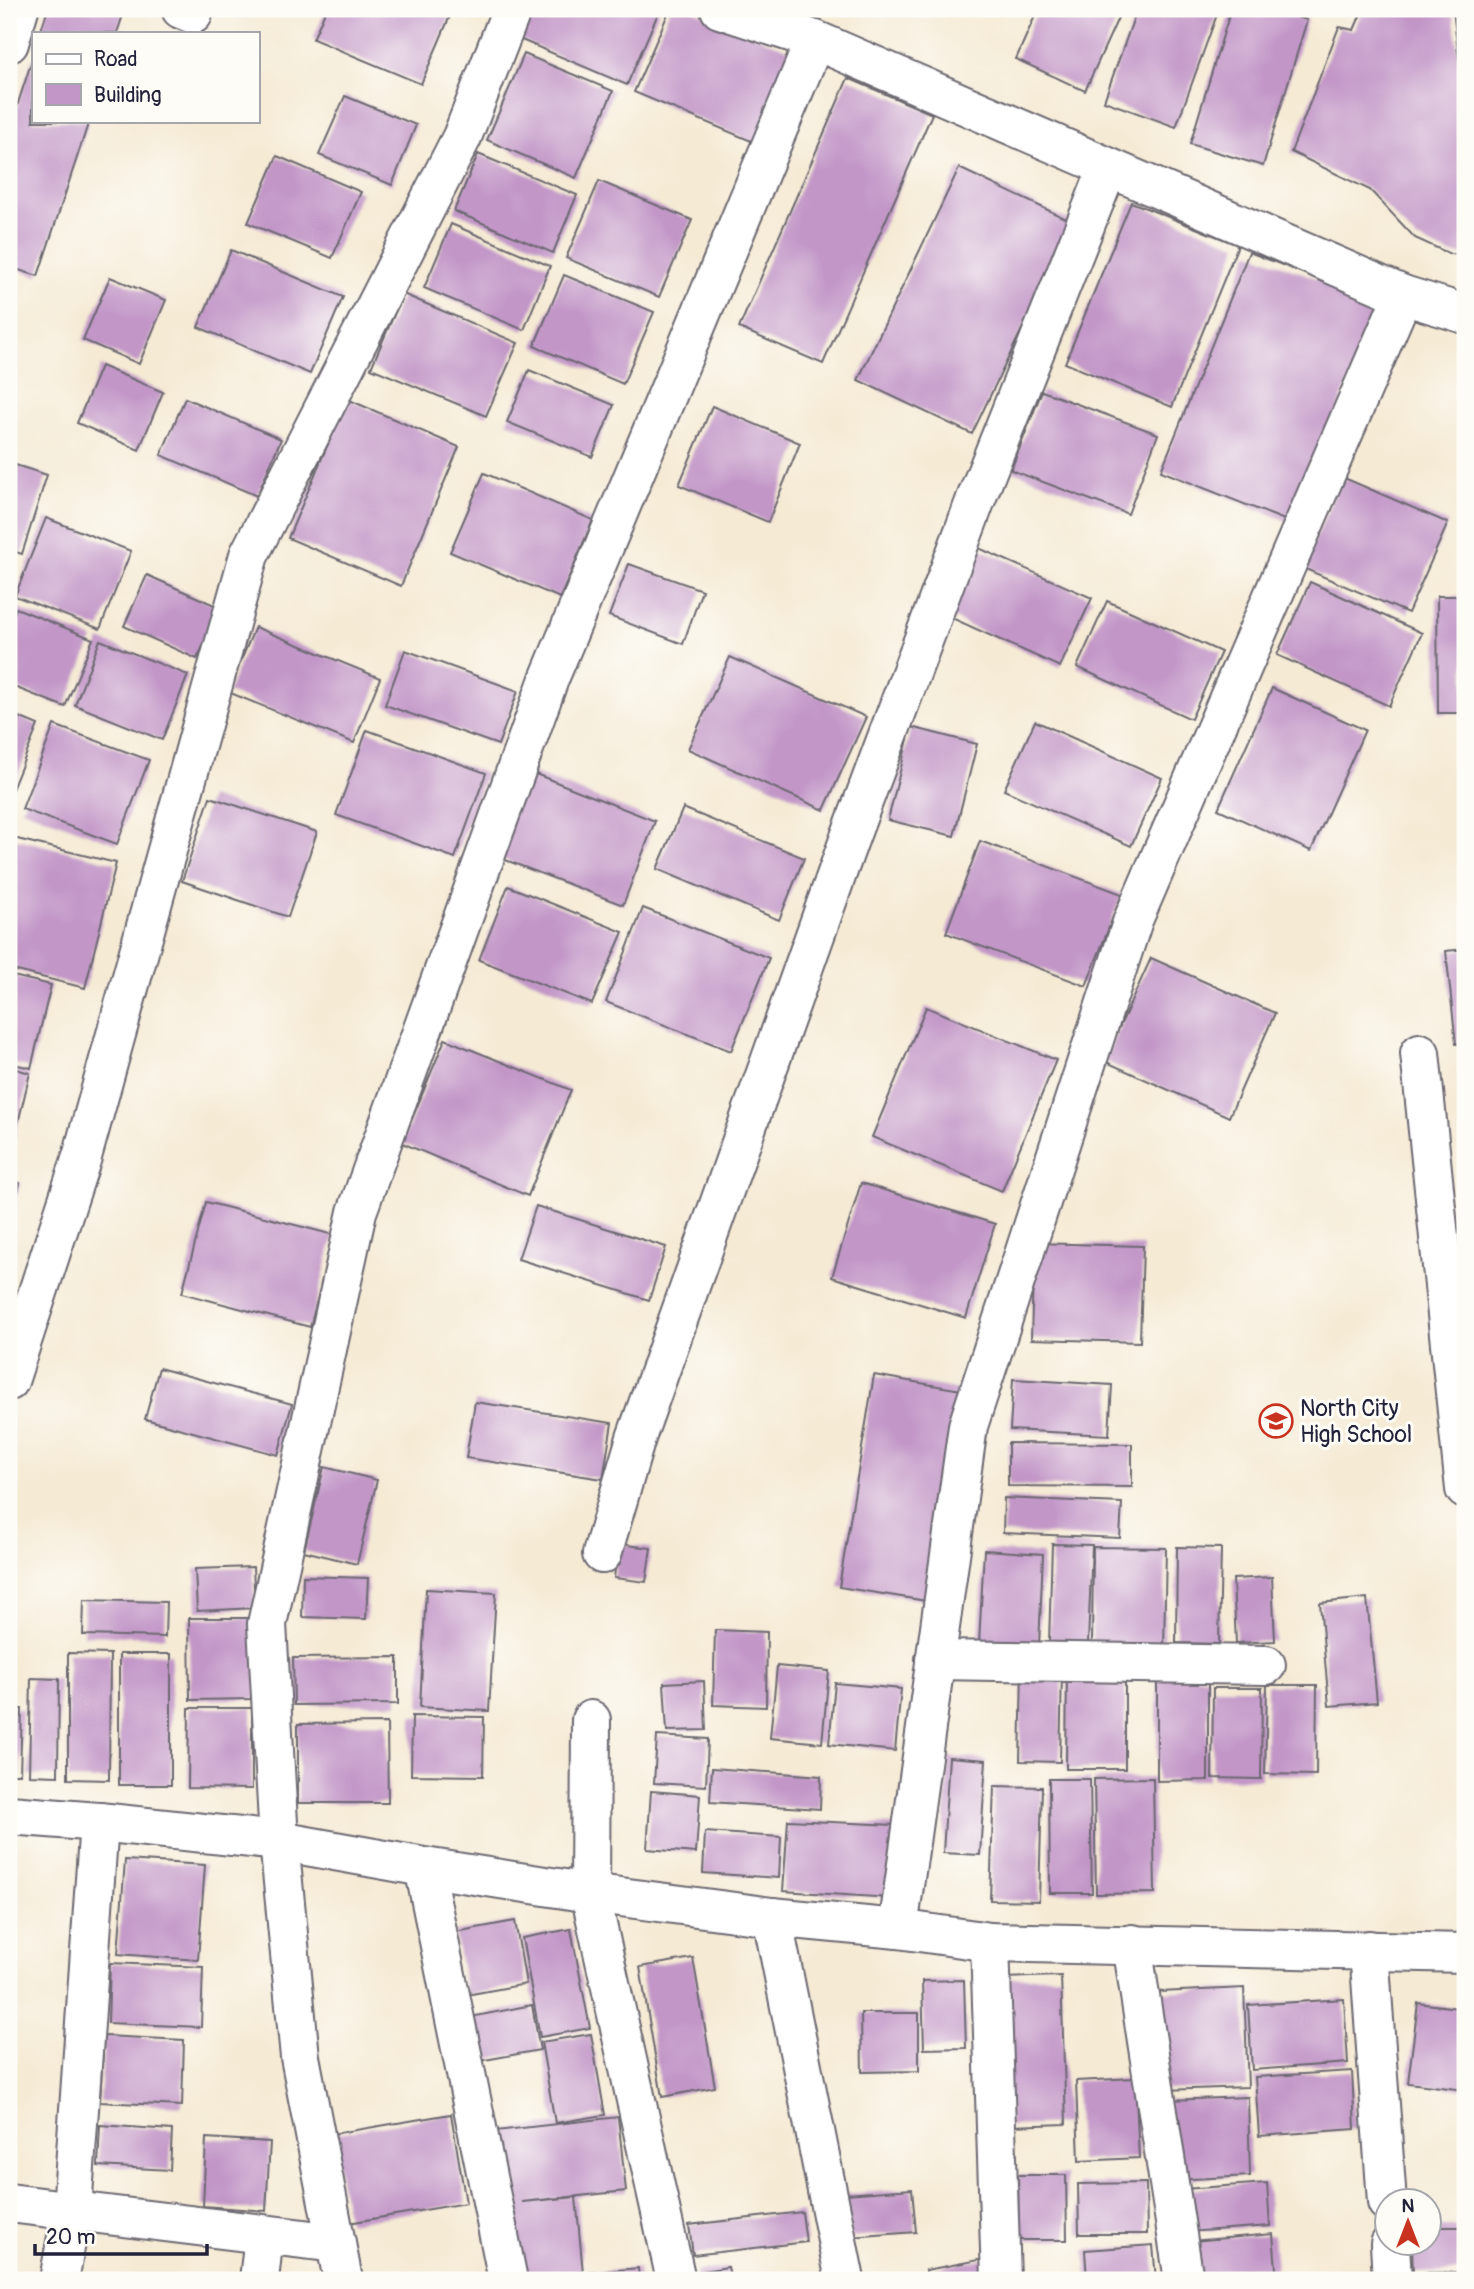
<svg xmlns="http://www.w3.org/2000/svg" width="1474" height="2289" font-family="Pangolin,sans-serif">
	<style>
		.building { fill: #c297c8 }
		.lines { fill: none; stroke-linecap: round; stroke-linejoin: round }
		.minor-casing { stroke: #6c6871; stroke-width: 42 }
		.minor { stroke: #fff; stroke-width: 38 }
		.labels { text-anchor: middle; dominant-baseline: central; stroke-width: 6; stroke-linejoin: round; paint-order: stroke }
		.poi-label { font-size: 23px; fill: #22223b; stroke: #fdfcf7; text-anchor: start }
	</style>
	<rect width="100%" height="100%" fill="#fdfcf7"/>
	<filter id="ink" filterUnits="userSpaceOnUse"><feTurbulence type="fractalNoise" baseFrequency=".0143" numOctaves="2"/><feDisplacementMap in="SourceGraphic" scale="14" xChannelSelector="R" yChannelSelector="G"/><feConvolveMatrix kernelMatrix="1 2 1 2 8 2 1 2 1" color-interpolation-filters="sRGB"/></filter>
	<filter id="wash" filterUnits="userSpaceOnUse"><feTurbulence type="fractalNoise" baseFrequency=".00686" numOctaves="4" result="noise"/><feDisplacementMap in="SourceGraphic" scale="28" xChannelSelector="R" yChannelSelector="G"/><feGaussianBlur stdDeviation="1.57" result="paint"/><feColorMatrix in="noise" values="0 0 0 0 0 0 0 0 0 0 0 0 0 0 0 0 0 1.4 0 .05"/><feComposite in="paint" operator="in"/></filter>
	<g filter="url(#wash)">
		<rect width="100%" height="100%" fill="#f5ead4"/>
		<g id="blocks">
			<g class="building">
				<path d="M48 9H125L117 33H40Z"/>
				<path d="M326 9H453L421 84 313 39Z"/>
				<path d="M533 9H660L627 85 519 39Z"/>
				<path d="M670 9H691L794 52 756 143 634 92Z"/>
				<path d="M1038 9H1122L1085 91 1016 59Z"/>
				<path d="M1137 9H1219L1176 127 1104 101Z"/>
				<path d="M1231 9H1268L1307 20 1263 166 1190 144Z"/>
				<path d="M1363 9H1453L1465 113V255L1450 254 1415 238 1370 190 1291 152 1339 27 1354 30Z"/>
				<path d="M524 54 613 91 576 178 487 140Z"/>
				<path d="M33 57V121H89L38 276 9 267V131Z"/>
				<path d="M848 78 932 114 823 364 739 328Z"/>
				<path d="M345 96 416 125 392 185 319 155Z"/>
				<path d="M478 154 577 195 553 253 454 211Z"/>
				<path d="M277 156 361 192 332 258 248 223Z"/>
				<path d="M959 168 1073 222 972 434 858 380Z"/>
				<path d="M599 181 692 220 659 297 566 258Z"/>
				<path d="M1131 202 1238 245 1172 407 1065 363Z"/>
				<path d="M451 224 550 266 524 330 424 288Z"/>
				<path d="M231 250 343 297 310 374 198 327Z"/>
				<path d="M1249 252 1380 303 1292 523 1161 471Z"/>
				<path d="M564 275 654 312 623 384 534 346Z"/>
				<path d="M110 277 166 300 139 364 83 340Z"/>
				<path d="M403 294 518 343 486 416 371 368Z"/>
				<path d="M101 366 163 392 139 450 77 423Z"/>
				<path d="M529 370 614 405 592 457 507 422Z"/>
				<path d="M1042 391 1158 434 1128 514 1011 470Z"/>
				<path d="M185 398 281 439 257 496 161 455Z"/>
				<path d="M347 399 459 447 401 586 288 538Z"/>
				<path d="M712 406 800 443 768 522 679 485Z"/>
				<path d="M9 463 47 475 22 554 9 550Z"/>
				<path d="M484 473 593 520 560 598 450 552Z"/>
				<path d="M1342 477 1448 523 1408 613 1303 568Z"/>
				<path d="M46 518 131 551 100 629 15 596Z"/>
				<path d="M974 546 1092 598 1060 667 943 614Z"/>
				<path d="M629 564 702 590 683 644 609 616Z"/>
				<path d="M147 575 221 608 197 659 124 626Z"/>
				<path d="M1310 582 1422 633 1389 706 1277 655Z"/>
				<path d="M1437 596H1465V713H1438Z"/>
				<path d="M1107 601 1221 652 1191 719 1077 667Z"/>
				<path d="M16 608 93 639 65 707 9 685V628Z"/>
				<path d="M255 627 380 678 354 743 228 692Z"/>
				<path d="M100 640 188 675 162 740 75 705Z"/>
				<path d="M405 650 518 691 498 745 385 705Z"/>
				<path d="M730 657 866 717 824 810 688 749Z"/>
				<path d="M1272 688 1365 730 1311 851 1218 809Z"/>
				<path d="M9 713 38 725 9 797Z"/>
				<path d="M1035 721 1162 778 1131 846 1004 790Z"/>
				<path d="M54 725 149 760 117 844 22 809Z"/>
				<path d="M911 727 977 744 954 836 888 820Z"/>
				<path d="M367 730 486 773 455 858 336 815Z"/>
				<path d="M528 771 655 821 623 905 495 856Z"/>
				<path d="M210 797 317 832 288 917 182 881Z"/>
				<path d="M683 808 804 858 779 920 657 869Z"/>
				<path d="M9 837 116 863 85 988 9 969Z"/>
				<path d="M980 841 1122 894 1086 986 946 933Z"/>
				<path d="M508 886 623 932 592 1004 479 960Z"/>
				<path d="M643 908 769 958 731 1051 606 1002Z"/>
				<path d="M1465 949V1043L1456 1044 1446 951Z"/>
				<path d="M1151 958 1275 1013 1229 1117 1104 1061Z"/>
				<path d="M9 975 51 985 31 1068 9 1063Z"/>
				<path d="M926 1007 1056 1060 1002 1191 872 1137Z"/>
				<path d="M445 1039 571 1090 528 1196 402 1143Z"/>
				<path d="M9 1067 30 1073 10 1157H9Z"/>
				<path d="M9 1180 20 1183 10 1226H9Z"/>
				<path d="M861 1183 995 1224 966 1318 832 1277Z"/>
				<path d="M206 1202 334 1235 310 1327 182 1293Z"/>
				<path d="M536 1206 666 1247 649 1300 518 1259Z"/>
				<path d="M1034 1243 1143 1246 1140 1342 1031 1339Z"/>
				<path d="M159 1368 292 1404 278 1455 145 1419Z"/>
				<path d="M874 1375 967 1391 933 1602 839 1587Z"/>
				<path d="M1013 1379 1112 1385 1109 1435 1010 1430Z"/>
				<path d="M475 1402 612 1423 603 1479 466 1458Z"/>
				<path d="M1008 1443 1132 1444V1487L1008 1486Z"/>
				<path d="M324 1467 377 1480 357 1564 304 1551Z"/>
				<path d="M1004 1498 1122 1503 1120 1538 1003 1533Z"/>
				<path d="M618 1544 651 1548 646 1582 614 1578Z"/>
				<path d="M1052 1544 1092 1545 1088 1644 1049 1643Z"/>
				<path d="M1093 1547 1166 1548 1164 1648 1092 1646Z"/>
				<path d="M1177 1547 1221 1548 1219 1644 1176 1643Z"/>
				<path d="M984 1550 1043 1554 1039 1646 979 1644Z"/>
				<path d="M253 1567 255 1608 197 1611 195 1569Z"/>
				<path d="M303 1576 368 1578 366 1619 302 1617Z"/>
				<path d="M1272 1577 1275 1641 1236 1643 1233 1579Z"/>
				<path d="M426 1589 496 1593 489 1711 420 1707Z"/>
				<path d="M1367 1598 1377 1702 1329 1706 1320 1603Z"/>
				<path d="M84 1600 166 1602 165 1637 83 1635Z"/>
				<path d="M189 1618H256V1699L190 1700Z"/>
				<path d="M715 1630 767 1632 766 1707 713 1705Z"/>
				<path d="M68 1653 110 1654 109 1780 68 1779Z"/>
				<rect x="119" y="1654" width="52" height="131"/>
				<path d="M398 1657V1704L294 1705 293 1658Z"/>
				<path d="M777 1666 829 1671 822 1743 770 1738Z"/>
				<path d="M1067 1667H1125V1769H1066Z"/>
				<path d="M1022 1671 1062 1672 1060 1762 1020 1761Z"/>
				<path d="M1157 1677H1208V1780L1157 1781Z"/>
				<path d="M31 1678 59 1679 58 1776 29 1775Z"/>
				<path d="M704 1681 706 1730 667 1731 664 1683Z"/>
				<path d="M835 1683 901 1689 895 1751 829 1744Z"/>
				<path d="M1267 1685H1317L1316 1775 1265 1774Z"/>
				<path d="M1213 1688H1262L1261 1779 1212 1778Z"/>
				<path d="M189 1708H252V1789L188 1788Z"/>
				<path d="M9 1709H22L20 1774H9Z"/>
				<path d="M412 1716 484 1717 483 1776 411 1775Z"/>
				<path d="M387 1723 388 1803H298V1724Z"/>
				<path d="M657 1736 708 1739 706 1786 654 1783Z"/>
				<path d="M949 1757 986 1760 980 1855 943 1853Z"/>
				<path d="M712 1768 821 1776 820 1809 710 1802Z"/>
				<path d="M1153 1778 1155 1893 1096 1894 1094 1779Z"/>
				<path d="M1049 1779H1090L1092 1893H1050Z"/>
				<path d="M994 1786 1042 1787 1039 1901 990 1900Z"/>
				<path d="M651 1791 700 1795 696 1853 647 1849Z"/>
				<path d="M788 1820 895 1825 891 1898 783 1891Z"/>
				<path d="M705 1832 781 1837 779 1878 703 1873Z"/>
				<path d="M125 1860 205 1865 198 1960 118 1954Z"/>
				<path d="M515 1921 526 1984 466 1995 455 1932Z"/>
				<path d="M571 1929 590 2028 540 2037 522 1938Z"/>
				<path d="M693 1958 715 2087 662 2097 640 1967Z"/>
				<path d="M110 1963 203 1967 201 2027 108 2023Z"/>
				<path d="M1061 1976 1066 2124 1010 2126 1004 1978Z"/>
				<path d="M964 1980 966 2048 924 2049 922 1981Z"/>
				<path d="M1244 1988 1248 2087 1164 2090 1160 1992Z"/>
				<path d="M1344 1999 1348 2063 1252 2070 1248 2005Z"/>
				<path d="M1418 2003 1465 2009V2090L1408 2083Z"/>
				<path d="M532 2005 540 2050 479 2061 471 2017Z"/>
				<path d="M861 2013H919V2071L862 2072Z"/>
				<path d="M591 2034 605 2115 555 2123 541 2042Z"/>
				<path d="M104 2036 184 2040 182 2106 100 2102Z"/>
				<path d="M1352 2071 1355 2129 1259 2136 1255 2077Z"/>
				<path d="M1135 2078 1139 2158 1079 2161 1076 2081Z"/>
				<path d="M1248 2097 1250 2176 1172 2180 1168 2100Z"/>
				<path d="M451 2114 466 2203 348 2223 332 2134Z"/>
				<path d="M618 2117 626 2191 522 2202 576 2197 583 2273 519 2279 495 2131Z"/>
				<path d="M100 2125 172 2130 170 2170 98 2166Z"/>
				<path d="M206 2138 270 2142 266 2211 203 2206Z"/>
				<path d="M1018 2175H1066L1067 2240H1019Z"/>
				<path d="M1146 2183 1147 2234H1079L1078 2184Z"/>
				<path d="M1267 2183 1270 2226 1187 2232 1184 2189Z"/>
				<path d="M912 2189 916 2232 850 2237 846 2194Z"/>
				<path d="M802 2212 806 2242 693 2255 689 2225Z"/>
				<path d="M1428 2227H1465V2272L1413 2273 1412 2244H1428Z"/>
				<path d="M1273 2234 1277 2280H1196L1192 2241Z"/>
				<path d="M1153 2245 1156 2280H1087L1085 2250Z"/>
				<path d="M984 2259 988 2280H927L926 2270Z"/>
				<path d="M728 2267 731 2280H697L696 2272Z"/>
				<path d="M638 2268 639 2280H587L586 2273Z"/>
				<path d="M581 2276V2280H560V2278Z"/>
			</g>
		</g>
	</g>
	<g filter="url(#ink)">
		<use href="#blocks" fill-opacity="0" stroke="#6c6871" stroke-width="2"/>
		<g class="lines">
			<defs>
				<g id="minor">
					<path d="M181 9 193 14"/>
					<path d="M720 9 815 40 1403 295 1465 314"/>
					<path d="M9 43 19 9"/>
					<path d="M1420 1053 1465 1489"/>
					<path d="M9 1381 82 1157 249 555 462 137 512 9"/>
					<path d="M602 1554 636 1438 850 837 976 499 1108 168"/>
					<path d="M935 1660 1266 1665"/>
					<path d="M591 1720 590 1893 676 2280"/>
					<path d="M9 1815 99 1822 279 1841 424 1867 590 1893 772 1917 898 1929 990 1942 1465 1953"/>
					<path d="M424 1867 508 2280"/>
					<path d="M772 1917 845 2280"/>
					<path d="M898 1929 968 1426 1133 920 1403 295"/>
					<path d="M990 1942 1001 2280"/>
					<path d="M1132 1944 1184 2280"/>
					<path d="M1369 1950 1387 2202"/>
					<path d="M9 2203 336 2243"/>
					<path d="M1390 2244 1392 2280"/>
					<path d="M59 2280 72 2210 99 1822"/>
					<path d="M259 2280 264 2235"/>
					<path d="M343 2280 300 2057 279 1841 267 1624 357 1212 549 679 815 40"/>
				</g>
			</defs>
			<use href="#minor" class="minor-casing"/>
			<use href="#minor" class="minor"/>
		</g>
	</g>
	<defs>
		<symbol id="school-ring" viewBox="-11 -11 22 22"><circle r="9.5" fill="#fdfcf7" stroke="#c8321e" stroke-width="1.5"/><path d="M0-5L7-2L0 1L-7-2ZM-4 1L0 2.5L4 1V4Q0 6-4 4Z" fill="#c8321e"/></symbol>
	</defs>
	<g fill-rule="evenodd">
		<use href="#school-ring" x="1257" y="1402" width="38" height="38"/>
	</g>
	<g class="labels">
		<g class="poi-label">
			<text x="1300" y="1408">North City<tspan x="1300" dy="26">High School</tspan></text>
		</g>
	</g>
	<rect width="1474" height="2289" fill="none" stroke="#fdfcf7" stroke-width="35"/>
	<rect x="32" y="32" width="228" height="91" fill="#fdfcf7" stroke="#a5a5ac" stroke-width="2"/>
	<rect x="46" y="54" width="35" height="10" fill="#ffffff" stroke="#a5a5ac" stroke-width="2"/>
	<text x="94" y="66" font-size="21" fill="#22223b">Road</text>
	<rect x="46" y="84" width="35" height="21" fill="#c297c8" stroke="#a5a5ac" stroke-width="2"/>
	<text x="94" y="102" font-size="21" fill="#22223b">Building</text>
	<g transform="translate(1408 2222)"><circle r="33" fill="#fdfcf7" stroke="#a5a5ac" stroke-width="2"/>
	<path d="M0-5L12 26L0 18L-12 26Z" fill="#c8321e"/>
	<text y="-10" font-size="19" font-weight="bold" text-anchor="middle" fill="#22223b">N</text>
	</g>
	<path d="M35 2244v10h172v-10" fill="none" stroke="#22223b" stroke-width="3.5"/>
	<text x="46" y="2244" font-size="21" fill="#22223b" stroke="#fdfcf7" stroke-width="5" paint-order="stroke">20 m</text>
</svg>
